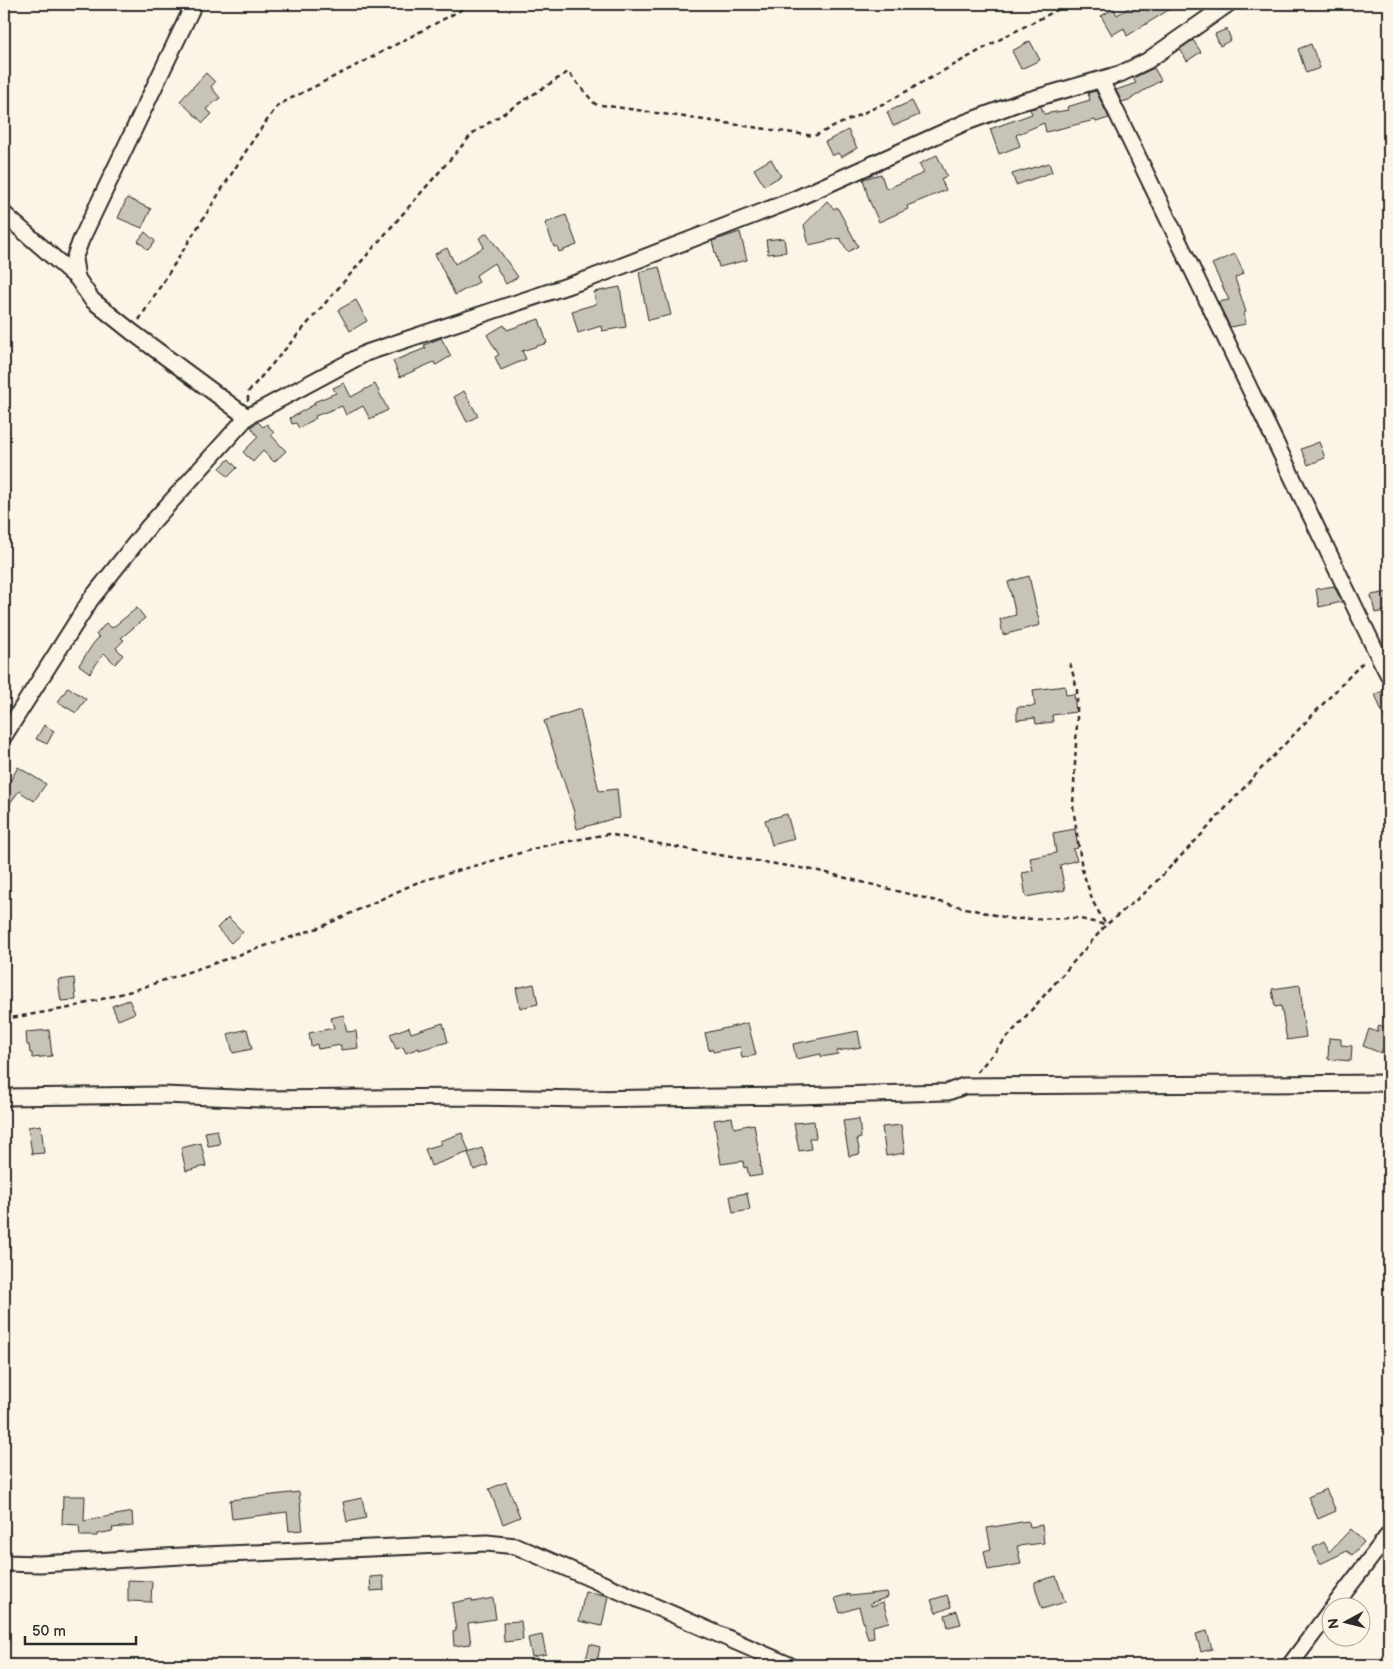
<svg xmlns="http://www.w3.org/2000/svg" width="1393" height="1669" font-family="'Balsamiq Sans',sans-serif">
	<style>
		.building { fill: #c8c3b7; stroke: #2b2b2b }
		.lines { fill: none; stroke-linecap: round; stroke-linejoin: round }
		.minor-casing { stroke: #2b2b2b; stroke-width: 19 }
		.path { stroke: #2b2b2b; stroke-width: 2.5; stroke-dasharray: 5 4; stroke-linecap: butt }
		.minor { stroke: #fcf5e5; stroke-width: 15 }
	</style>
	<rect width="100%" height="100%" fill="#fcf5e5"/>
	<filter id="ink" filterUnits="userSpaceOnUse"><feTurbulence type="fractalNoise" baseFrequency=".02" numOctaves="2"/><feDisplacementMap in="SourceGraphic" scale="10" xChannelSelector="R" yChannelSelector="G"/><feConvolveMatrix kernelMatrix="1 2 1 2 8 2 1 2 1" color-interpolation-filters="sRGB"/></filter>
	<g filter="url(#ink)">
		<g class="building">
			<path d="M1135 4H1178L1127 36 1124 28 1112 35 1101 16 1114 9 1117 15Z"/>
			<path d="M1227 29 1231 40 1220 46 1215 34Z"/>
			<path d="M1193 40 1201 52 1187 61 1180 49Z"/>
			<path d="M1030 41 1040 60 1021 69 1012 51Z"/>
			<path d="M1311 44 1320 68 1306 73 1298 49Z"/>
			<path d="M1154 68 1161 80 1132 98V99L1122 102 1116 90 1136 83 1133 78Z"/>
			<path d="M206 73 215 82 211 87 220 98 206 109 212 114 203 123 180 101Z"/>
			<path d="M1096 91 1109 118 1096 122 1095 120 1046 132 1044 123 1016 135 1020 146 999 154 990 129 1032 114 1030 109 1041 106 1044 114 1068 110 1067 107 1090 100 1088 93Z"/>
			<path d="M912 101 919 115 893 126 887 112Z"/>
			<path d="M848 130 857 148 841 157 838 153 832 156 825 142Z"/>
			<path d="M937 155 947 176 941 179 946 190 907 206 908 209 879 222 869 200 863 179 881 174 886 189 924 173 919 164Z"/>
			<path d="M771 159 781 176 764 186 754 169Z"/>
			<path d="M1049 163 1052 172 1016 185 1012 174Z"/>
			<path d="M127 198 151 209 142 228 118 218Z"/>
			<path d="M827 201 834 209 837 207 858 246 848 252 840 238 809 245 804 225Z"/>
			<path d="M566 215 577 245 559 252 557 246 554 247 545 223Z"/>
			<path d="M145 232 155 241 148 250 138 241Z"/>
			<path d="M740 232 747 260 719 267 712 241Z"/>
			<path d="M487 233 518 277 506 284 494 263 476 275 479 282 455 295 435 254 447 248 455 264 484 247 479 238Z"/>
			<path d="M784 238 786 252 768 254 766 240Z"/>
			<path d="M1235 254 1244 273 1235 278 1246 312 1244 313 1246 324 1230 327 1218 302 1229 300 1212 264Z"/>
			<path d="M659 267 671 315 648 320 639 272Z"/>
			<path d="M620 287 626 327 602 331 601 326 578 333 572 311 596 304 594 292Z"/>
			<path d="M356 300 367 321 350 331 338 310Z"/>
			<path d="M539 319 547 343 522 351 526 359 501 370 495 357 499 355 487 335 504 325 507 330Z"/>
			<path d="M441 338 451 356 436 365 434 362 400 377 393 361 426 348 424 345Z"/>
			<path d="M344 383 351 397 375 384 388 410 370 419 363 406 346 415 342 406 315 416 316 418 299 428 296 423 292 424 290 418 315 404 314 402 336 393 333 388Z"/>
			<path d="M464 391 478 416 467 422 454 397Z"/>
			<path d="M258 422 263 427 267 424 274 433 271 435 286 451 274 462 263 451 253 462 243 452 258 437 251 427Z"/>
			<path d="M1319 442 1325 458 1308 465 1301 449Z"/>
			<path d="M229 459 237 468 228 477 220 468Z"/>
			<path d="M1029 576 1040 625 1003 635 1000 619 1016 615 1008 582Z"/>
			<path d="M1334 586 1342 602 1319 607 1316 589Z"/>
			<path d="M1389 592V610L1375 613 1371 595Z"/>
			<path d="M137 608 145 618 121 638 124 640 116 648 123 655 115 664 104 653 90 673 79 665 93 644 99 637 96 635 106 623 112 628Z"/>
			<path d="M1065 686 1066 695 1074 694 1076 712 1052 715 1053 722 1036 724 1035 718 1017 720V707L1035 706 1033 690Z"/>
			<path d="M68 687 86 699 76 713 58 702Z"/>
			<path d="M1389 689V728H1388L1375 694Z"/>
			<path d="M580 709 599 791 617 789 620 818 612 819 577 829 574 816 575 815 544 721Z"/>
			<path d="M44 725 54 731 47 744 36 739Z"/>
			<path d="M18 767 46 784 34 801 19 791 4 811V781L8 785Z"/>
			<path d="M787 814 794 839 772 845 765 820Z"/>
			<path d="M1075 829 1078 848 1073 849 1077 860 1060 865 1065 890 1026 897 1022 873 1033 871 1030 858 1056 853 1053 833Z"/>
			<path d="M228 917 243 932 231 943 217 928Z"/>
			<path d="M74 978 76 1000 61 1001 58 980Z"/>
			<path d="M534 984 538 1004 520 1008 516 988Z"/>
			<path d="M1300 985 1302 1004H1301L1306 1037 1287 1040 1281 1006 1275 1007 1272 989Z"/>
			<path d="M129 1000 135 1013 118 1020 112 1006Z"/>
			<path d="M343 1015 347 1032 356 1031 358 1048 341 1050V1045L318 1049 317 1044 311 1046 309 1033 334 1028 331 1018Z"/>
			<path d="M443 1023 448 1042 419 1050V1048L406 1053 403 1047 396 1049 390 1034 409 1027 411 1033Z"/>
			<path d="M748 1023 756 1055 742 1058 740 1047 713 1052 712 1049 709 1050 705 1033Z"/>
			<path d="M1379 1025 1389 1029 1381 1053 1363 1046 1369 1029 1377 1032Z"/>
			<path d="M247 1029 252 1049 233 1053 228 1034Z"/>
			<path d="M49 1030 52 1056 32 1058V1053H30L29 1045H27L26 1032Z"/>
			<path d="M858 1031 861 1047 837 1051 838 1054 821 1057V1054L796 1059 793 1044Z"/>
			<path d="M1329 1038 1341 1039V1045L1352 1046 1351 1061 1328 1059Z"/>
			<path d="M732 1117 734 1128 754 1124 761 1165H760L762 1175 749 1177 747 1167 744 1168 743 1161 721 1164 714 1120Z"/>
			<path d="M859 1119 861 1138 857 1139 860 1154 849 1156 843 1121Z"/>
			<path d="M814 1121 816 1138H809L811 1149 799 1151 794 1123Z"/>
			<path d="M41 1125 44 1153 32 1154 28 1127Z"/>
			<path d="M901 1125 905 1153 886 1156 882 1127Z"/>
			<path d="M217 1130 220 1144 208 1146 205 1132Z"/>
			<path d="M462 1133 469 1152 431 1166 425 1149 442 1144 440 1141Z"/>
			<path d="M201 1143 206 1166 186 1171 181 1148Z"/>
			<path d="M482 1148 488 1165 474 1170 468 1153Z"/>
			<path d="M747 1193 750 1210 733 1213 730 1196Z"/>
			<path d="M506 1482 520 1517 503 1524 489 1489Z"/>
			<path d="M1326 1489 1336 1511 1318 1519 1308 1497Z"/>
			<path d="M299 1492 303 1530 289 1531 287 1512 232 1519 230 1500Z"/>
			<path d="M63 1496H85L84 1521 132 1512 133 1526 112 1528 113 1531 97 1534V1536H80L79 1525 62 1524Z"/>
			<path d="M362 1498 366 1518 347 1522 343 1502Z"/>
			<path d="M1027 1521 1029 1522 1030 1527 1042 1525 1044 1543 1017 1546 1021 1564 988 1570 984 1551 991 1549 987 1528Z"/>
			<path d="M1351 1529 1364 1542 1352 1555 1347 1551 1320 1564 1313 1548 1324 1542 1329 1552Z"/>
			<path d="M383 1576 384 1590 371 1591 370 1577Z"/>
			<path d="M1056 1576 1065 1602 1042 1609 1035 1587V1582Z"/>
			<path d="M128 1580 152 1581 151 1602 128 1601Z"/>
			<path d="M585 1591 608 1596 602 1626 579 1621Z"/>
			<path d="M887 1592 888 1597 871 1603V1606L883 1602 889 1622 873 1626 874 1638 868 1639 859 1607 840 1613 835 1598 849 1594 850 1596Z"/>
			<path d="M947 1595 951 1607 936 1613 931 1600Z"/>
			<path d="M493 1598 496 1619 468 1623 471 1644 454 1646 453 1632 456 1631 452 1603 472 1599 473 1602Z"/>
			<path d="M957 1611 961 1624 948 1627 945 1615Z"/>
			<path d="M521 1621 523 1640 504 1642 503 1622Z"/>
			<path d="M1207 1631 1212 1649 1201 1652 1196 1634Z"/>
			<path d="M542 1635 546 1654 532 1657 528 1638Z"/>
			<path d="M590 1644 600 1647 597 1662 586 1659Z"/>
		</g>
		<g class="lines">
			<defs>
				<g id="minor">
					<path d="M194 4 81 240 74 259 77 278 92 300 132 332 247 417"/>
					<path d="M1101 80 1375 649 1389 676"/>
					<path d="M4 214 77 278"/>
					<path d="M4 736 91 599 149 526 247 417 366 353 591 278 793 200 964 123 1018 103 1120 74 1147 61 1228 4"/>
					<path d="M4 1097 164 1095 260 1099 471 1097 584 1099 795 1096 948 1092 964 1086 1389 1083"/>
					<path d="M4 1563 40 1564 182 1556 487 1543 516 1546 789 1665"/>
					<path d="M1334 1606 1389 1534"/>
					<path d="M1290 1665 1330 1611"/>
				</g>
			</defs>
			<use href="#minor" class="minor-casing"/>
			<g class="path">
				<path d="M139 320 253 140 278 105 363 62 472 4"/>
				<path d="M248 401V392L473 133 568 72 595 104 814 136 889 101 1006 36 1069 4"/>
				<path d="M1070 663 1077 689V722L1073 806 1082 869 1093 902 1106 925"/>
				<path d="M4 1019 69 1008 135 990 321 927 418 882 548 845 608 834 707 853 819 871 936 901 1012 919 1076 918 1106 925"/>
				<path d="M977 1072 1106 925 1147 891 1204 832 1260 770 1365 660"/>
			</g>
			<use href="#minor" class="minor"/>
		</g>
	</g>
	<rect width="1393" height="1669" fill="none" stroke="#fcf5e5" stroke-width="20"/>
	<rect x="10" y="10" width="1373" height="1649" fill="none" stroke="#2b2b2b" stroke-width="2" filter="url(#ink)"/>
	<g transform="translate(1346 1622) rotate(263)"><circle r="24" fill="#fcf5e5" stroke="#a8a49b"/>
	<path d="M0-4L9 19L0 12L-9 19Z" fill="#2b2b2b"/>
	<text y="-8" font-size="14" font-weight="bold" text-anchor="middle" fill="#2b2b2b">N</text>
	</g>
	<path d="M25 1636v8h111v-8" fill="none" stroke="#2b2b2b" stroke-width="2.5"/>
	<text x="32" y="1636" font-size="15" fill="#2b2b2b" stroke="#fcf5e5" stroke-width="4" paint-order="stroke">50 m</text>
</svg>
